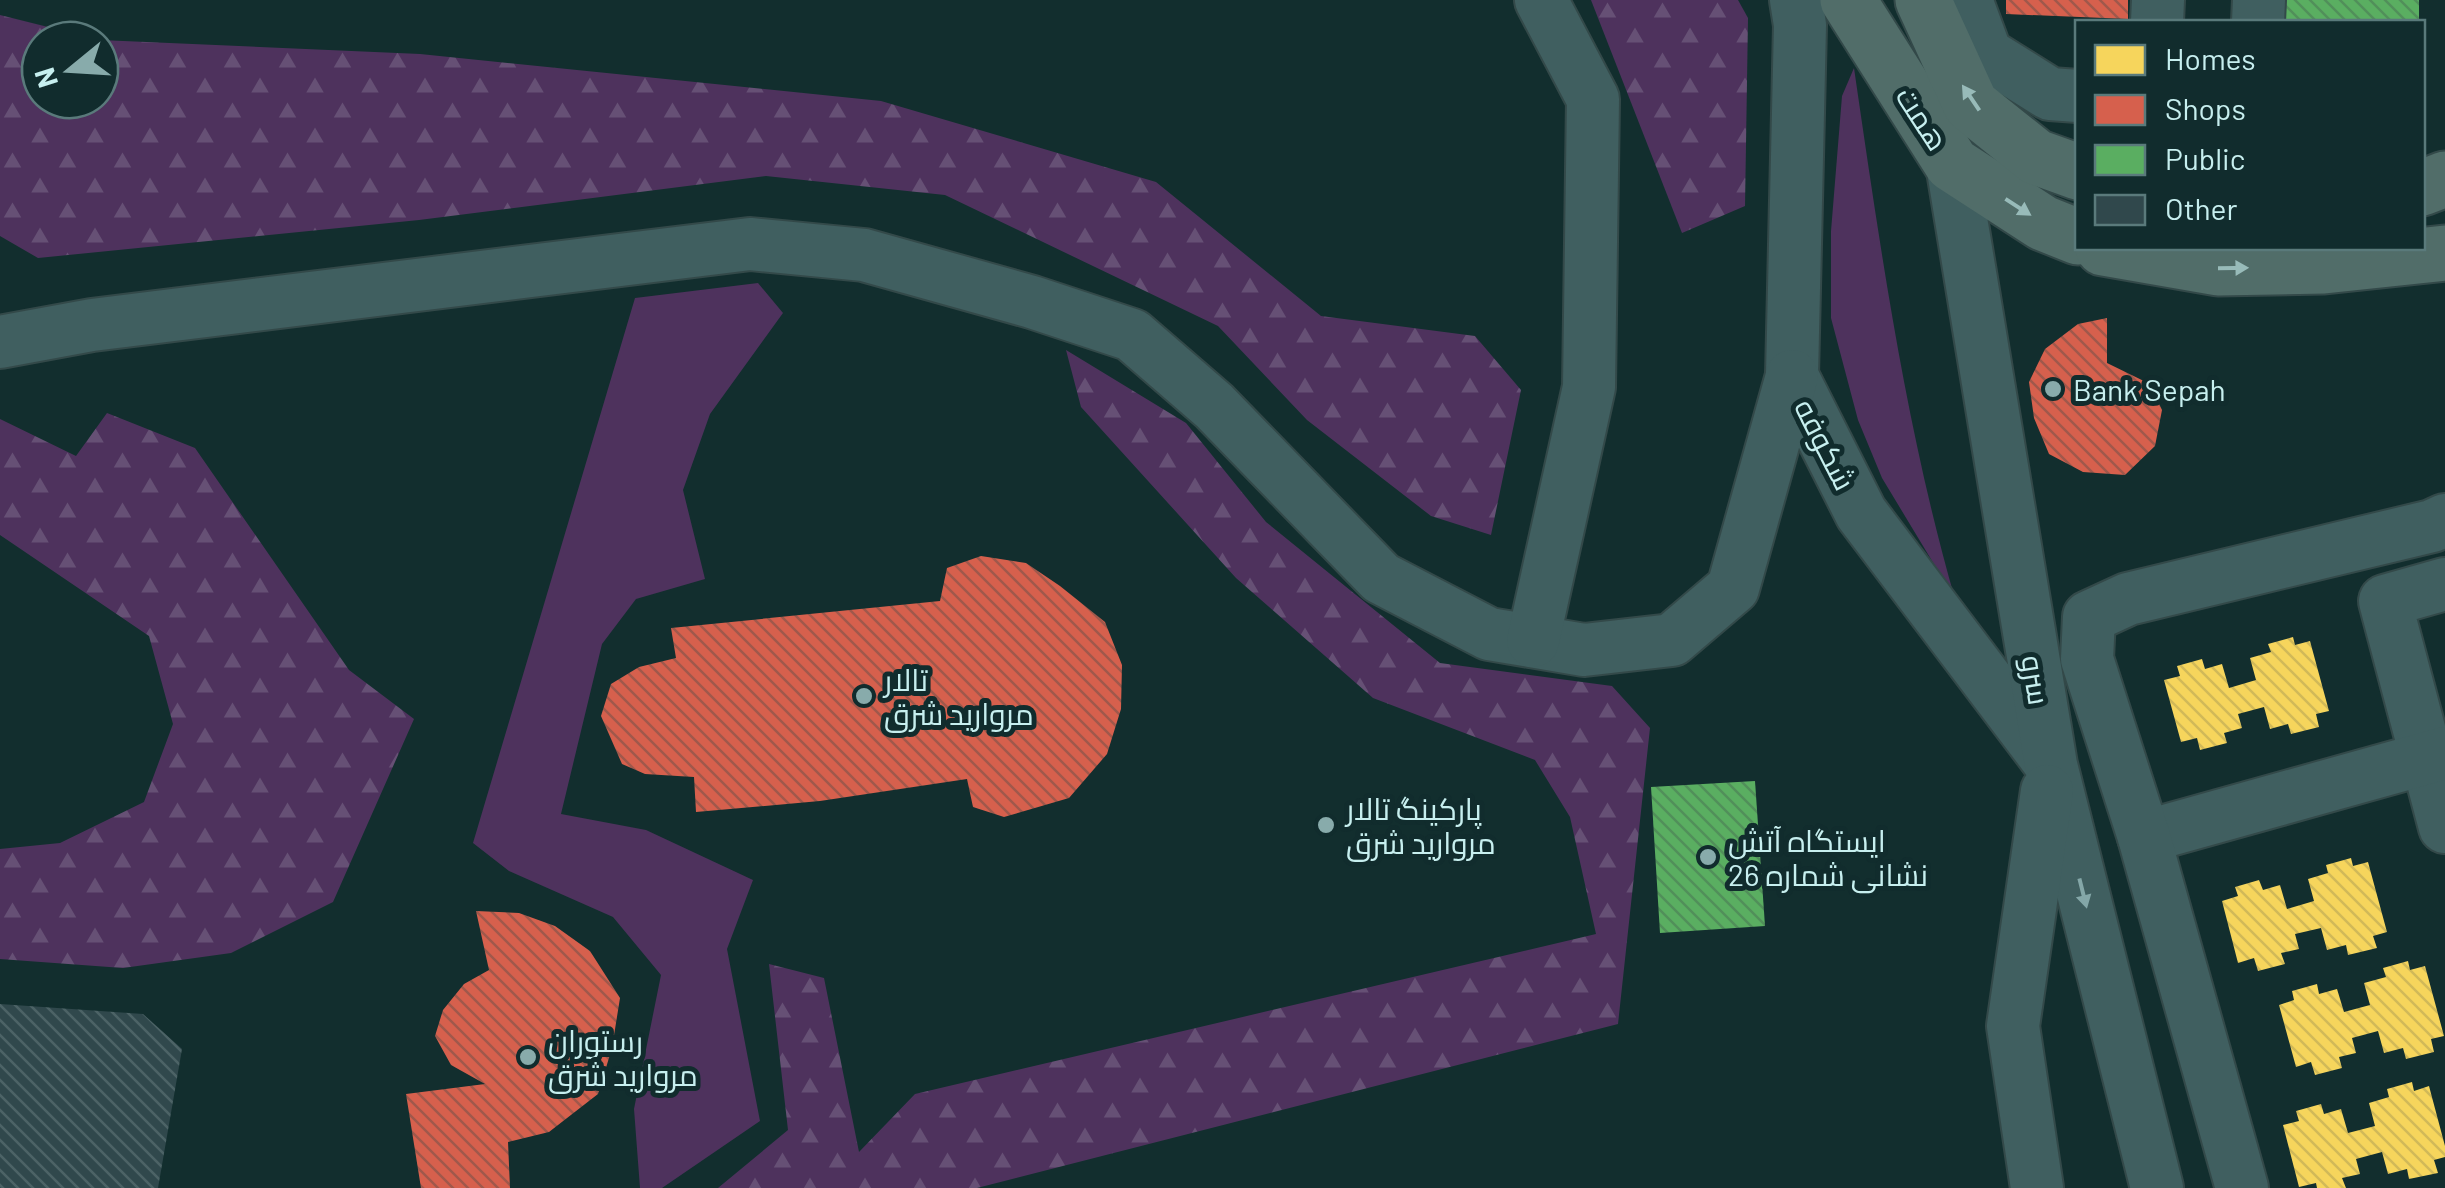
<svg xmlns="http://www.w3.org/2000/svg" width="2445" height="1188" font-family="Barlow,Cairo,sans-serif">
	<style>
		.grass { fill: #4e325d }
		.forest { fill: url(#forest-firs) }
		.homes { fill: url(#homes-back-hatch) }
		.shops { fill: url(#shops-back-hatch) }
		.public { fill: url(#public-back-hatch) }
		.building { fill: url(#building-back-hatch) }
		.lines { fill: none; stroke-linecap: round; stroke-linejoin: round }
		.minor-casing { stroke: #334949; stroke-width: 56 }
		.major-casing { stroke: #334949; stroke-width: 59 }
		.minor { stroke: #405f60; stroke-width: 52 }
		.major { stroke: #516d69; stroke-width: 55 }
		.oneway { fill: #98bbb9 }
		.oneway2 { fill: #84a7a8 }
		.poi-dot { fill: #88abab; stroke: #112c2d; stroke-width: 4 }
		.labels { text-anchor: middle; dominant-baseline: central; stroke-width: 10; stroke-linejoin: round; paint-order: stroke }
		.street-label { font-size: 30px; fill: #c7efef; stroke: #112c2d }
		.poi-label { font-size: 30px; fill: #c7efef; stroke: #112c2d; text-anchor: start }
	</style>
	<defs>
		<pattern id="forest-firs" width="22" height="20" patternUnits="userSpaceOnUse" patternTransform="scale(2.5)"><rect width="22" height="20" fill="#4e325d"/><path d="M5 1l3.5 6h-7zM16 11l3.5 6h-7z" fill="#665075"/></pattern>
		<pattern id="homes-back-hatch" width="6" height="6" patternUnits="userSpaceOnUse" patternTransform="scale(2.5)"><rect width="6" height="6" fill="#f6d55c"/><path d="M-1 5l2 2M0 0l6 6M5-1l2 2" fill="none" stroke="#d1b958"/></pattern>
		<pattern id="shops-back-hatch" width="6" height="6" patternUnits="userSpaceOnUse" patternTransform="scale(2.5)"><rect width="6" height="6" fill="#d6604d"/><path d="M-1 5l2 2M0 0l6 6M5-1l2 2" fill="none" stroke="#a0584b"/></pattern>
		<pattern id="public-back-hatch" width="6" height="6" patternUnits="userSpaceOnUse" patternTransform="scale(2.5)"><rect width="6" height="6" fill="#5aae61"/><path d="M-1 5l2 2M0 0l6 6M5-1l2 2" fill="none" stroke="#518f5a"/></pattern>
		<pattern id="building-back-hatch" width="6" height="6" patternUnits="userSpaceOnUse" patternTransform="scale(2.5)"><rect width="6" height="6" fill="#30484c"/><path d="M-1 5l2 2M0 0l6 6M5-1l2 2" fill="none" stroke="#4c6366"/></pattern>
	</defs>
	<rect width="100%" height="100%" fill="#122e2e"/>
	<g class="grass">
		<path d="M1854 68C1880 246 1905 425 1955 599L1882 478 1858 420 1831 318V231L1842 96Z"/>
		<path d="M758 283 783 313 710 414 683 490 705 579 636 599 602 644 561 814 646 830 753 880 727 949 760 1121 662 1188H640L634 1109 661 975 613 917 509 871 473 843 635 298Z"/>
	</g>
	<g class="forest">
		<path d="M1591 0H1738L1748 18 1745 206 1682 233Z"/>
		<path d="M0 15 100 40H40V100H100V40L420 54 881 101 1156 182 1321 316 1475 336 1521 390 1491 535 1431 516 1307 420 1218 326 945 195 766 176 419 220 38 258 0 236Z"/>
		<path d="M1066 350 1186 423 1266 522 1440 663 1612 686 1650 728 1618 1024 977 1188H718L788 1130 769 964 824 978 859 1152 915 1094 1596 934 1570 817 1535 760 1373 698 1236 578 1081 407Z"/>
		<path d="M107 413 195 448 349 670 414 719 333 902 231 953 123 968 0 959V849L60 843 144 802 173 724 149 636 0 535V419L76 456Z"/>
	</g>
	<g class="homes">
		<path d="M2293 637 2295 645 2310 641 2329 711 2316 714 2319 727 2291 734 2288 724 2270 729 2264 707 2238 714 2242 728 2224 733 2227 743 2200 750 2197 738 2181 742 2164 680 2180 676 2177 666 2202 659 2205 669 2222 664 2229 688 2256 680 2250 658 2271 652 2268 644Z"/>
		<path d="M2351 858 2353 866 2368 862 2387 932 2373 936 2377 948 2348 955 2346 945 2327 950 2321 928 2295 934 2299 949 2281 953 2285 964 2258 971 2254 958 2238 963 2222 901 2238 896 2235 887 2259 880 2263 890 2280 885 2287 909 2314 901 2308 879 2328 873 2326 865Z"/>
		<path d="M2408 961 2410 970 2425 966 2444 1036 2431 1039 2434 1052 2406 1059 2403 1048 2384 1053 2378 1031 2352 1038 2356 1053 2339 1057 2342 1068 2315 1075 2311 1062 2296 1067 2279 1005 2294 1000 2292 991 2317 984 2319 994 2337 989 2344 1012 2370 1005 2364 983 2386 977 2383 968Z"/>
		<path d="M2412 1082 2414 1091 2429 1086 2445 1146V1157L2434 1160 2438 1173 2409 1179 2407 1169 2388 1174 2382 1152 2356 1159 2360 1174 2342 1178 2346 1188H2317L2316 1183 2299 1187 2283 1125 2299 1121 2296 1111 2321 1104 2324 1114 2341 1109 2348 1133 2375 1126 2369 1103 2389 1097 2387 1089Z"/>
	</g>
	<g class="shops">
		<path d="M2006 0H2128V19L2006 14Z"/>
		<path d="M2107 318V363L2150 384 2162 410 2155 446 2125 475 2083 472 2049 454 2034 418 2029 382 2045 349 2078 324Z"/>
		<path d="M981 556 1026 563 1060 586 1105 622 1122 665 1121 709 1107 754 1069 798 1004 817 973 807 967 779 820 801 696 812 694 777 645 774 622 764 601 716 611 684 639 667 676 658 671 628 940 601 947 568Z"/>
		<path d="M476 911 519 913 555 926 590 951 620 998 612 1048 598 1094 549 1132 508 1142 510 1188H421L406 1094 485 1084 451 1065 435 1036 443 1010 464 984 489 970Z"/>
	</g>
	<g class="public">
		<rect x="2280" y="0" width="139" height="22"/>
		<path d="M1755 781 1765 926 1660 933 1651 787Z"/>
	</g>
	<path class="building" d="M0 1004 143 1014 182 1049 158 1188H0Z"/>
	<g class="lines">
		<defs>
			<g id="minor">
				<path d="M1796 0 1800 25 1792 376 1861 513 2047 759"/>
				<path d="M1966 0 1986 54 2050 94 2078 96"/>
				<path d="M2157 22 2158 0"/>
				<path d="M2258 22 2259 0"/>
				<path d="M1952 164 2051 765 2157 1188"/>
				<path d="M0 342 92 325 750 244 864 255 1032 302 1132 335 1214 406 1381 578 1489 634 1584 650 1672 640 1733 588 1792 376"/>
				<path d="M2445 584 2385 601 2445 827"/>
				<path d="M1533 641 1589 387 1593 99 1541 0"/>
				<path d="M2144 837 2445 753"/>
				<path d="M2037 1188 2013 1026 2047 791"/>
				<path d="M2242 1188 2144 837 2087 659 2089 617 2128 599 2432 526 2445 520"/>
			</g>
			<g id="major">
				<path d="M1848 0 1952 164 2043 223 2078 237"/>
				<path d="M1923 0 1971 105 2036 157 2078 172"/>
				<path d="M2422 188 2445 179"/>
				<path d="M2103 248 2218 268 2324 266 2445 253"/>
			</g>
		</defs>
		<use href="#minor" class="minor-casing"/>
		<use href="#major" class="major-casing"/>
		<use href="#minor" class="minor"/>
		<use href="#major" class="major"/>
	</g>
	<defs><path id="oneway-solid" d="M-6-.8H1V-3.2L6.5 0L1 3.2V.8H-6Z" transform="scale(2.5)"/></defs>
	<g class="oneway">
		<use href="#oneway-solid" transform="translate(1971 98) rotate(-124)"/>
		<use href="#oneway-solid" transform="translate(2018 207) rotate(33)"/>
		<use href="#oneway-solid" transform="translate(2233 268) rotate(-1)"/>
	</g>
	<use class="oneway2" href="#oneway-solid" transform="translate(2083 893) rotate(76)"/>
	<g class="poi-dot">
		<circle cx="2053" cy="389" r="10"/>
		<circle cx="864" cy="696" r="10"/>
		<circle cx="1326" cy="825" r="10"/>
		<circle cx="1708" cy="857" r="10"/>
		<circle cx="528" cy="1057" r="10"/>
	</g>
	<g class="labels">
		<g class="street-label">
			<text transform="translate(1923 118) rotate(57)">همت</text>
			<text transform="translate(1826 444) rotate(63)">شکوفه</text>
			<text transform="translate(2037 680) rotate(81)">سرو</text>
		</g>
		<g class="poi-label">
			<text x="2073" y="389">Bank Sepah</text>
			<text x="884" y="679">تالار<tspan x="884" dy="34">مروارید شرق</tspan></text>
			<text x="1346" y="808">پارکینگ تالار<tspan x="1346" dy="34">مروارید شرق</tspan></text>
			<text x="1728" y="840">ایستگاه آتش<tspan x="1728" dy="34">نشانی شماره 26</tspan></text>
			<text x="548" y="1040">رستوران<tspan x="548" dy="34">مروارید شرق</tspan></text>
		</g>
	</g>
	<rect x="2075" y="20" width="350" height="230" fill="#112c2d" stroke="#5a7a7b" stroke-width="2.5"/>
	<rect x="2095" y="45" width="50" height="30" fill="#f6d55c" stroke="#5a7a7b" stroke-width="2.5"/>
	<text x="2165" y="70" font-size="30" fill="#c7efef">Homes</text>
	<rect x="2095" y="95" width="50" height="30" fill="#d6604d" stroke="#5a7a7b" stroke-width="2.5"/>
	<text x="2165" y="120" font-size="30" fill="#c7efef">Shops</text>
	<rect x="2095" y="145" width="50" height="30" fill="#5aae61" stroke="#5a7a7b" stroke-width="2.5"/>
	<text x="2165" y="170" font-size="30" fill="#c7efef">Public</text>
	<rect x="2095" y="195" width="50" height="30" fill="#30484c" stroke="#5a7a7b" stroke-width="2.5"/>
	<text x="2165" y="220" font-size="30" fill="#c7efef">Other</text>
	<g transform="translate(70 70) rotate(252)"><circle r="48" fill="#112c2d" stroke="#5a7a7b" stroke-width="2.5"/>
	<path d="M0-8L18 38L0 25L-18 38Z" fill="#88abab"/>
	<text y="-15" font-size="28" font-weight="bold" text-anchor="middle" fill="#c7efef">N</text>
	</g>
</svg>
